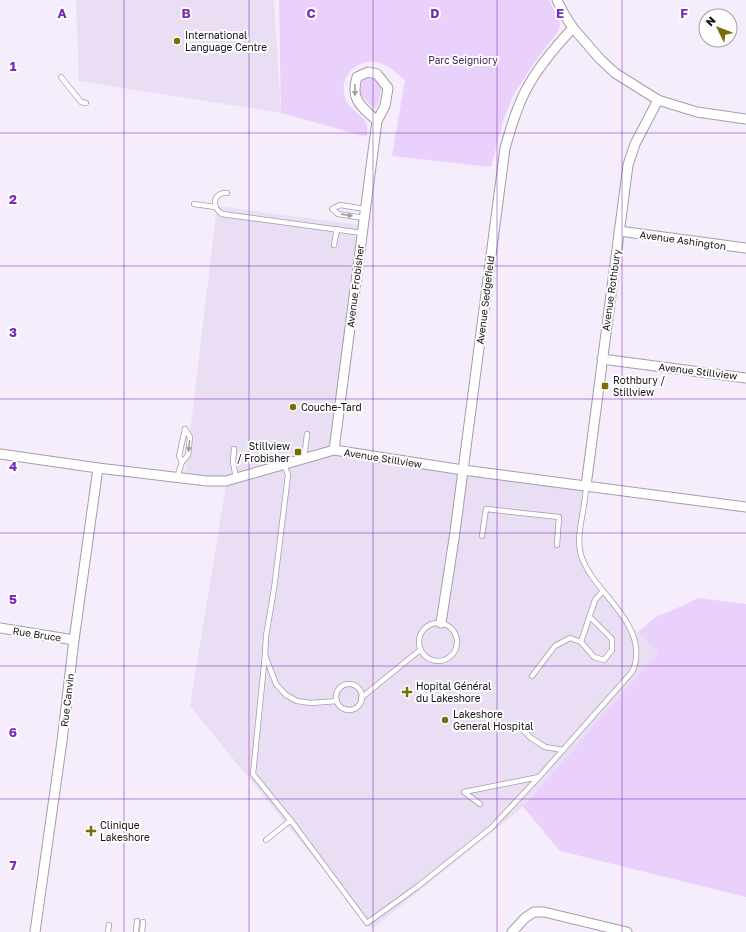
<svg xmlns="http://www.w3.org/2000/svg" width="746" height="932" font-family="'Golos Text',sans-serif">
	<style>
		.built { fill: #e9def3 }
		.green { fill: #e9d1fb }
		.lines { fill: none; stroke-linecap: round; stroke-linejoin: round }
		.service-casing { stroke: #a49daa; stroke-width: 6 }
		.minor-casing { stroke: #a49daa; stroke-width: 11 }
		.service { stroke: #fff; stroke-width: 4.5 }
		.minor { stroke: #fff; stroke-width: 9 }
		.oneway { fill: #a1a0a2 }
		.grid { fill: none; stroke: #7b2cbf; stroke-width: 1; stroke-opacity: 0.55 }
		.poi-dot { fill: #7b6d07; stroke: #fefefe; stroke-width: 1.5 }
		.labels { text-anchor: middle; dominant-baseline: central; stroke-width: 4; stroke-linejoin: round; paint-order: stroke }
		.poi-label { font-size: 10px; fill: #151217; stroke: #fefefe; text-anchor: start }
		.park-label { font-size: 10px; fill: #4a2860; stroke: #fefefe }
		.street-label { font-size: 10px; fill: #151217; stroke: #fefefe }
		.grid-label { font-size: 13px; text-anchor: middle; font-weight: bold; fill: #7b2cbf; stroke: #fefefe; stroke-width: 4; stroke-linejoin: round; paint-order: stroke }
	</style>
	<rect width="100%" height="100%" fill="#f5edfc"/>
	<g class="built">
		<path d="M76 0H274L281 113 79 81Z"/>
		<path d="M217 206 359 225 334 450 586 486 578 542 589 573 624 619 658 652 523 807 372 929 190 706 226 485 207 481 185 474Z"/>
	</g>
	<g class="green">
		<path d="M279 0H549L560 23 559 30 534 63 514 94 504 118 491 167 392 156 405 80C398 74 390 67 382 64 363 55 340 73 344 93 347 111 362 112 367 125 368 128 367 134 367 137L281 113Z"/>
		<path d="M375 77 382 85 378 105 374 109 359 93 360 86 365 78Z"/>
		<path d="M698 598 746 604V897L560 851 523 807 658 652 638 632 656 617 675 609Z"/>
	</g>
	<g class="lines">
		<defs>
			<g id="service">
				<path d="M61 77 81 102 86 103"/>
				<path d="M227 193C213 192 211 207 222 214L362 233"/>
				<path d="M194 204 215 207"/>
				<path d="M364 218 338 214 332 209 340 205 365 209"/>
				<path d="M334 245 337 229"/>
				<path d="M234 449 233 462 236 478"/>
				<path d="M304 459 307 434"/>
				<path d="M182 462 179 456 185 429"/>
				<path d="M284 464 288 475 274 589 266 636 265 655 276 684 286 695 297 701 311 703 337 701"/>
				<path d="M177 478 182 462 188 455 190 437 185 429"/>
				<path d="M482 536 486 509 559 517 557 545"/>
				<path d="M590 617 612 639V650L604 660 594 657 581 642 595 600 603 591"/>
				<circle cx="438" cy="642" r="19"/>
				<path d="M265 655 253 774 295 826 367 923 417 887 491 828 539 777 632 672C634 668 636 662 636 657 640 619 594 591 582 558 574 537 586 508 586 486"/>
				<path d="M532 676 555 646 570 638 581 642"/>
				<circle cx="349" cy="697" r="13"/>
				<path d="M361 698 420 650"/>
				<path d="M519 726 531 738 545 747 563 750"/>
				<path d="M480 804 464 792 539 777"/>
				<path d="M266 840 291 820"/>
				<path d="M108 932 109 925"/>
				<path d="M136 932 137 921"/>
				<path d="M142 932 143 922"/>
			</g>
			<g id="minor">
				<path d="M557 0 564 14 573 28 600 59 615 73 658 100 697 112 746 119"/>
				<path d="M619 231 746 248"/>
				<path d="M602 359 746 378"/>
				<path d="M334 450 377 121 385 106 388 88 377 74 368 72 357 77C350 100 361 106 377 121"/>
				<path d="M0 454 98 468 207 481H226L334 450 463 470 746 507"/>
				<path d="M586 486 628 165 635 144 658 100"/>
				<path d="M441 623 455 532 505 148C511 128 516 108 526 90 538 67 555 47 573 28"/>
				<path d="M0 628 74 640"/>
				<path d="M35 932 62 741 74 640 98 468"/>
				<path d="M512 932 525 918 534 912H544L627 932"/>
			</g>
		</defs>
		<use href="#service" class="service-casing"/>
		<use href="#minor" class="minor-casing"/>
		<use href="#service" class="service"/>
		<use href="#minor" class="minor"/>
	</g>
	<defs><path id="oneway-solid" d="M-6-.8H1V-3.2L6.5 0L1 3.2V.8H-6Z"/></defs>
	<g class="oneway">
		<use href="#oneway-solid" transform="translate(355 90) rotate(90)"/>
		<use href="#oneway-solid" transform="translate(347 215) rotate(8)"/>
		<use href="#oneway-solid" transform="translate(189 446) rotate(97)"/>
	</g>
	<path class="grid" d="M124 0V932M249 0V932M373 0V932M497 0V932M622 0V932M0 133H746M0 266H746M0 399H746M0 533H746M0 666H746M0 799H746"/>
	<g class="poi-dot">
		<circle cx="177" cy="41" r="4"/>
		<rect x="601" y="382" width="8" height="8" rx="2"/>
		<circle cx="293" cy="407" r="4"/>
		<rect x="294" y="448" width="8" height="8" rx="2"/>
		<path d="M405 686h4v4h4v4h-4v4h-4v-4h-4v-4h4z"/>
		<circle cx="445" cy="720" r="4"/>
		<path d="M89 825h4v4h4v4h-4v4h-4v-4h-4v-4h4z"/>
	</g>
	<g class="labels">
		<g class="poi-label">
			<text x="185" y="35">International<tspan x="185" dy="12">Language Centre</tspan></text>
			<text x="613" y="380">Rothbury /<tspan x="613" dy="12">Stillview</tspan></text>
			<text x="301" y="407">Couche-Tard</text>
			<text x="290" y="446" text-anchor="end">Stillview<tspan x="290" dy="12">/ Frobisher</tspan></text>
			<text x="416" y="686">Hopital Général<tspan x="416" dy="12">du Lakeshore</tspan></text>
			<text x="453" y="714">Lakeshore<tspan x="453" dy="12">General Hospital</tspan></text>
			<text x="100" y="825">Clinique<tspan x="100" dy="12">Lakeshore</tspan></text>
		</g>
		<g class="park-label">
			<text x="463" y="60">Parc Seigniory</text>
		</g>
		<g class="street-label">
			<text transform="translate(683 240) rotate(8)">Avenue Ashington</text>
			<text transform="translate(355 286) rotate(-83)">Avenue Frobisher</text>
			<text transform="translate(611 290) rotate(-82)">Avenue Rothbury</text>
			<text transform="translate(485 300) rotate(-83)">Avenue Sedgefield</text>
			<text transform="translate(698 371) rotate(7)">Avenue Stillview</text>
			<text transform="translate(383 458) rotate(9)">Avenue Stillview</text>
			<text transform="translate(37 634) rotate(9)">Rue Bruce</text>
			<text transform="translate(67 700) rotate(-83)">Rue Canvin</text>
		</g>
	</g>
	<g class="grid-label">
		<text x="62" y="18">A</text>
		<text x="186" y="18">B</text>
		<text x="311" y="18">C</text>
		<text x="435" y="18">D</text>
		<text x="560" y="18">E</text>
		<text x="684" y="18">F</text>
		<text x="13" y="71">1</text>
		<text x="13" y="204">2</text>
		<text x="13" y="337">3</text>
		<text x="13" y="471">4</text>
		<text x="13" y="604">5</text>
		<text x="13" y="737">6</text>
		<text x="13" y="870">7</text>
	</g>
	<g transform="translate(718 28) rotate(313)"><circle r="19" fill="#fefefe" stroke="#a1a0a2"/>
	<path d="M0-3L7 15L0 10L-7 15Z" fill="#7b6d07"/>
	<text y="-6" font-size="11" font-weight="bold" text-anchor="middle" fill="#151217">N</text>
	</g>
</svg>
